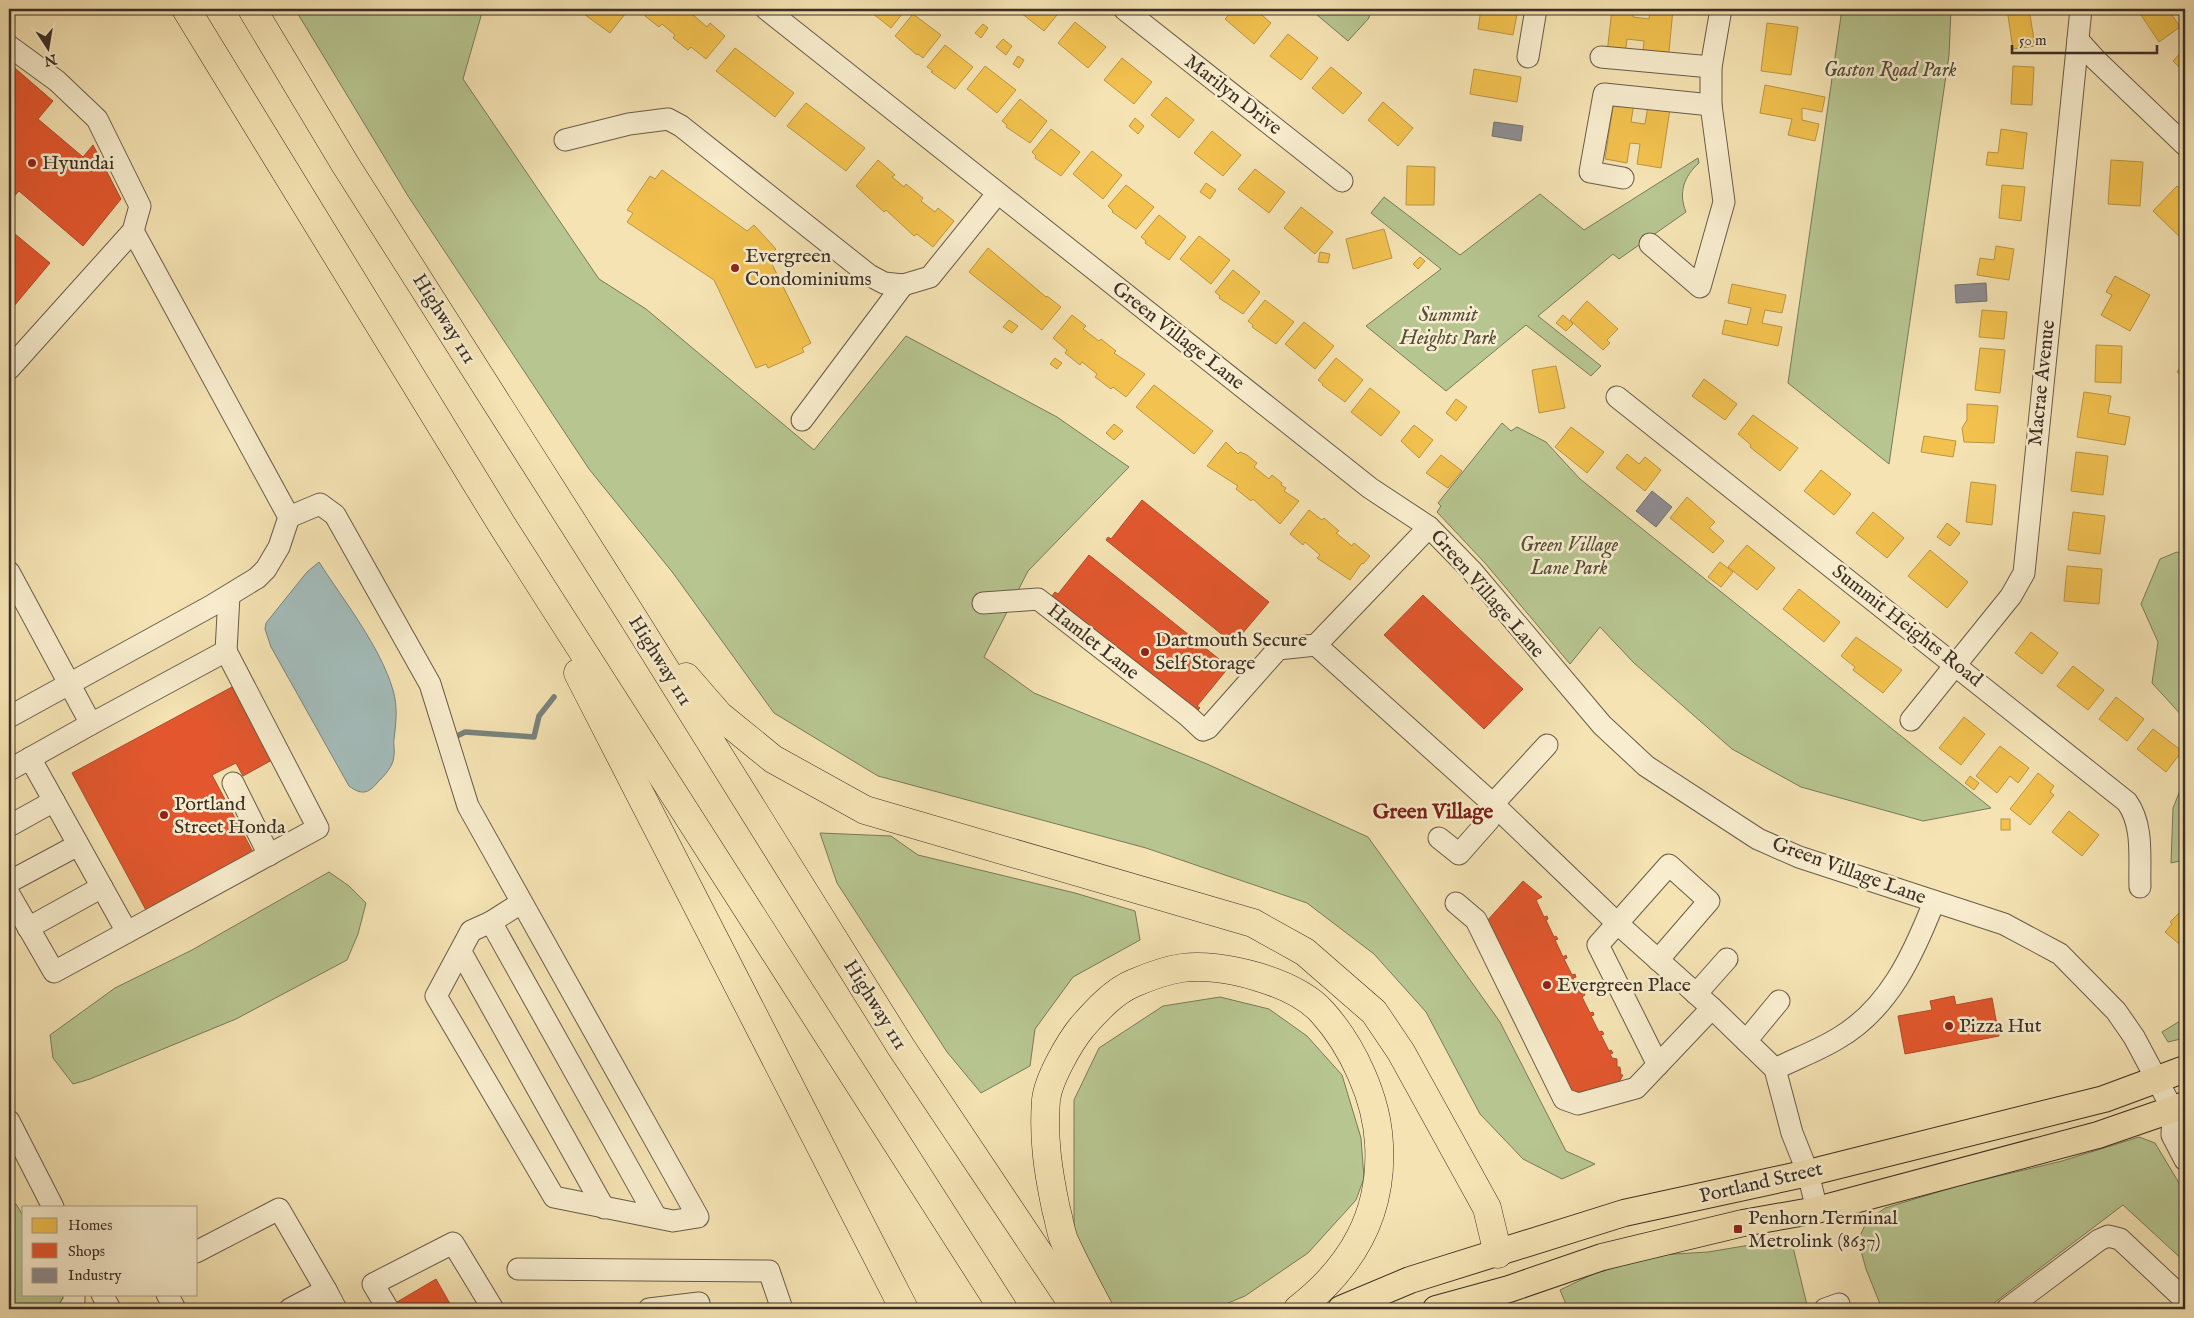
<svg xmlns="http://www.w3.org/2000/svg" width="2194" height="1318" font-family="'IM FELL English',serif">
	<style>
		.green { fill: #b7c590; stroke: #797a5b }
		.water { fill: #a3bbb9; stroke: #79837e }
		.homes { fill: #f2c14e; stroke: #bb9542 }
		.shops { fill: #e4572e; stroke: #b14b2c }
		.industry { fill: #8d8d92; stroke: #747172 }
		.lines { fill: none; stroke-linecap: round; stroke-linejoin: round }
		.stream { stroke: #79837e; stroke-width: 5.5 }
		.minor-casing { stroke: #6a5c49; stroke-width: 23 }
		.major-casing { stroke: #3b2f26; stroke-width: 28 }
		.highway-casing { stroke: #3b2f26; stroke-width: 29 }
		.minor { stroke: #f8edce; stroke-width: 21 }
		.major { stroke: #f5e3b3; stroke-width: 26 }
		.highway { stroke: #f5e3b3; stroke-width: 28 }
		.poi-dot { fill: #8f2418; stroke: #f8edce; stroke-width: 2 }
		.labels { text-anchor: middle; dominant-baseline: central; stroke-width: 5; stroke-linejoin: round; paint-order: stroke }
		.park-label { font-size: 20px; font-style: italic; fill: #544d3b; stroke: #f8edce }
		.street-label { font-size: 20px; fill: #3b2f26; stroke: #f8edce }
		.poi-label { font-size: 20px; fill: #3b2f26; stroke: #f8edce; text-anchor: start }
		.neighbourhood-label { font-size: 21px; font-weight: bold; fill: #7a1f14; stroke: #f8edce }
	</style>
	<rect width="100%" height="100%" fill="#f5e3b3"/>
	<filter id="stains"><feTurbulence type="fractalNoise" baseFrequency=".004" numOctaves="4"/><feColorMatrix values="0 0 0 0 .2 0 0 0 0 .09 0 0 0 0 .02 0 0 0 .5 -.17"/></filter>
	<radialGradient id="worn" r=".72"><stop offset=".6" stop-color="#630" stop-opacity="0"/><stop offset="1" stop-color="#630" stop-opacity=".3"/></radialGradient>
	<g class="green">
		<path d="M295 9H483L463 79 599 279 646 309 814 450 906 336 1057 417 1129 467 1028 571 984 657 1034 693 1207 764 1368 837 1500 1022 1566 1151 1595 1164 1562 1179 1523 1159 1480 1114 1426 1012 1374 954 1307 903 1146 848 878 776 774 713 673 573 589 469 408 196Z"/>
		<path d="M1310 9H1370L1369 18 1348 41Z"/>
		<path d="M1842 9H1951L1949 55 1889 464 1788 383Z"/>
		<path d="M1698 158 1699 163C1684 176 1678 193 1686 212L1619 259 1613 254 1538 316 1601 366 1591 376 1526 325 1446 391 1366 326 1441 269 1371 213 1384 197 1460 255 1540 194 1584 230Z"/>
		<path d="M1502 423 1511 431 1517 427 1546 442 1580 479 1991 808 1923 821 1801 787 1732 749 1634 663 1600 627 1570 664 1485 563 1437 512 1441 506 1438 503Z"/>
		<path d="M2177 552 2185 554V719L2152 683 2158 642 2141 604 2160 559Z"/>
		<path d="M2185 778V860L2171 863 2173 808Z"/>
		<path d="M820 833 891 836 918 855 1075 893 1135 911 1140 940 1073 977 1035 1029 1030 1066 981 1093 947 1052 837 883Z"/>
		<path d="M329 872 349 886 366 903 358 934 347 960 236 1019 90 1079 73 1084 53 1058 50 1035 115 988 192 950Z"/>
		<path d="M1220 997 1269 1009 1307 1036 1342 1075 1361 1138 1364 1178 1356 1200 1308 1253 1245 1296 1214 1309H1116L1074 1260V1100L1099 1048 1163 1006Z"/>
		<path d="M2185 1018V1038L2168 1042 2162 1032Z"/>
		<path d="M2139 1137 2155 1143 2185 1193V1262L2123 1205 1986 1309H1882L1866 1269 1858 1240 1867 1221 1885 1208 1961 1185 2062 1161Z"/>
		<path d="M9 1198 13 1205 16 1204 24 1217V1294H67L75 1309H9Z"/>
		<path d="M1786 1239 1793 1247 1807 1305 1794 1309H1568L1560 1290 1593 1274 1658 1255 1708 1252Z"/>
	</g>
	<path class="water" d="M319 562C344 601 380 646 393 690 398 707 396 723 394 739 393 744 395 749 394 755 394 766 384 776 377 783 368 794 361 795 349 786L271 647 265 629 266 623 307 572Z"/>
	<g class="homes">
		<path d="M577 9H629L610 33Z"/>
		<path d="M651 9H691L694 11 692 14 707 27 710 23 725 36 706 59 691 47 688 50 673 38 675 35 662 24 659 27 645 16Z"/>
		<path d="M867 9H906L891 28Z"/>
		<path d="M1016 9H1059L1061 10 1044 31Z"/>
		<path d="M1234 9H1255L1271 23 1254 44 1225 19Z"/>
		<path d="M1481 9H1518L1513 35 1478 29Z"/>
		<path d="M1612 9H1633V17L1649 19 1650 9H1673L1668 62 1642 60 1644 41 1627 39 1625 55 1607 53Z"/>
		<path d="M2007 9H2029L2035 46 2013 49Z"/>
		<path d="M2151 9H2168L2180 27 2159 42 2141 15Z"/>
		<path d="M913 14 941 35 923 58 918 54 917 55 895 36Z"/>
		<path d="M1075 22 1106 47 1088 68 1058 43Z"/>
		<path d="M1767 23 1798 27 1791 75 1761 71Z"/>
		<path d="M983 24 988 28 981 38 975 33Z"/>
		<path d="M1288 34 1318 58 1301 80 1270 56Z"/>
		<path d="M1003 39 1012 46 1006 55 996 47Z"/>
		<path d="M945 45 973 67 955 89 931 72 933 71 927 67Z"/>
		<path d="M735 48 794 93 775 117 716 71Z"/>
		<path d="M2185 48V73L2173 61Z"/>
		<path d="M1018 56 1024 60 1019 68 1013 64Z"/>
		<path d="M1122 58 1152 82 1134 104 1104 80Z"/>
		<path d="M985 66 1016 90 997 113 967 89Z"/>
		<path d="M2013 66 2034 67 2032 105 2011 104Z"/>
		<path d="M1331 67 1362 93 1343 114 1312 88Z"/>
		<path d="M1474 69 1521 77 1517 102 1470 94Z"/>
		<path d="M1765 85 1825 97 1822 112 1802 108V120L1819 124 1815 141 1788 135 1792 119 1760 113Z"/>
		<path d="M1166 97 1194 120 1179 138 1151 115Z"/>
		<path d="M1020 99 1047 121 1030 143 1006 127 1007 125 1002 121Z"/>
		<path d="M1614 100 1634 103 1631 122 1645 124 1648 106 1670 109 1661 168 1637 164 1640 144 1630 143 1627 163 1605 159Z"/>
		<path d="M1383 102 1413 128 1398 146 1368 120Z"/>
		<path d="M806 103 865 148 846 171 787 126Z"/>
		<path d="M1135 118 1144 126 1138 134 1129 126Z"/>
		<path d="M1051 129 1080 152 1061 176 1035 158 1036 156 1032 152Z"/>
		<path d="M2001 129 2027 133 2023 169 1986 165 1988 152 1998 153Z"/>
		<path d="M1212 131 1241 155 1223 176 1194 153Z"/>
		<path d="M1092 151 1122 175 1103 199 1073 174Z"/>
		<path d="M878 160 895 175 892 177 904 187 906 184 923 198 921 201 935 212 938 208 954 221 933 247 917 234 914 236 886 210 884 212 856 186Z"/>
		<path d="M2111 160 2143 162 2140 206 2108 204Z"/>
		<path d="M1407 166 1435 167 1434 205H1406Z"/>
		<path d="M1255 169 1285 192 1269 213 1238 189Z"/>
		<path d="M662 170 747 231 754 225 776 249 768 256 811 343 802 348 804 352 768 368 766 364 756 368 714 280 627 222 633 213 627 210 650 176 655 179Z"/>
		<path d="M1206 183 1216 190 1210 199 1200 192Z"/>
		<path d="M1126 185 1154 207 1136 229 1112 212 1113 211 1108 206Z"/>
		<path d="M2002 185 2025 187 2021 221 1999 218Z"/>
		<path d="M2177 186 2185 194V242L2153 211Z"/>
		<path d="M1301 207 1333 232 1315 254 1284 228Z"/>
		<path d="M1159 215 1186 237 1169 260 1145 243 1146 241 1141 237Z"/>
		<path d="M1384 229 1392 258 1353 269 1346 239Z"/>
		<path d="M1199 236 1230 260 1211 284 1180 259Z"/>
		<path d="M1996 246 2014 249 2009 280 1977 275 1980 258 1994 260Z"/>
		<path d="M988 248 1046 297 1047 296 1061 307 1042 330 969 272Z"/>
		<path d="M1320 252 1330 254 1328 263 1318 262Z"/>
		<path d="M1420 257 1425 261 1418 269 1413 264Z"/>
		<path d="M1233 270 1260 292 1243 314 1219 298 1220 296 1215 292Z"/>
		<path d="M2115 276 2150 295 2130 331 2101 315 2112 295 2106 292Z"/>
		<path d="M1732 284 1786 295 1782 313 1765 310 1762 323 1782 327 1778 346 1722 334 1725 320 1747 325 1751 308 1728 303Z"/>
		<path d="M1265 300 1294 322 1276 344 1252 327 1253 325 1248 321Z"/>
		<path d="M1587 301 1618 329 1607 340 1610 343 1603 350 1570 320Z"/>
		<path d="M1982 310 2007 312 2004 339 1979 337Z"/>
		<path d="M1072 315 1086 326 1083 329 1099 341 1101 339 1116 351 1114 353 1145 374 1126 397 1113 387 1111 389 1095 377 1097 374 1082 362 1080 365 1065 353 1067 350 1053 338Z"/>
		<path d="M1563 315 1573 324 1566 331 1556 323Z"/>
		<path d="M1009 320 1018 326 1012 333 1003 327Z"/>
		<path d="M1304 322 1334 346 1315 369 1285 344Z"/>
		<path d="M2096 345 2122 346 2121 383 2095 382Z"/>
		<path d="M1980 348 2005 350 2000 393 1975 390Z"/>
		<path d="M1055 358 1062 363 1057 369 1050 364Z"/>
		<path d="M1336 358 1363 380 1345 402 1322 385 1323 384 1318 380Z"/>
		<path d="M2184 362 2185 363V377L2177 372Z"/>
		<path d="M1556 366 1565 408 1539 413 1532 370Z"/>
		<path d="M1704 379 1737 404 1725 420 1692 396Z"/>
		<path d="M1154 385 1213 431 1194 454 1136 407Z"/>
		<path d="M1370 388 1400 412 1381 436 1351 412Z"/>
		<path d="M2084 392 2111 396 2108 413 2130 417 2125 445 2077 437Z"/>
		<path d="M1456 399 1467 407 1456 421 1446 413Z"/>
		<path d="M1967 404 1998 406 1994 443 1964 442 1962 428 1967 420Z"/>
		<path d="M1753 415 1798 448 1780 471 1750 447 1751 445 1738 434Z"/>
		<path d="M1114 424 1123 431 1114 440 1106 433Z"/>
		<path d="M1414 425 1433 440 1419 458 1401 441Z"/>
		<path d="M1571 427 1604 452 1587 473 1555 447Z"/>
		<path d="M1924 436 1956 441 1953 457 1921 452Z"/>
		<path d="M1226 442 1238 454 1240 452 1247 455 1257 463 1254 467 1269 479 1272 475 1282 483 1281 485 1286 488 1284 491 1299 501 1280 524 1253 499 1251 501 1236 489 1238 486 1207 466Z"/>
		<path d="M2076 452 2108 456 2103 495 2071 491Z"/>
		<path d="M1627 454 1639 464 1645 457 1661 470 1645 491 1616 468Z"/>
		<path d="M1441 455 1462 471 1448 488 1426 473Z"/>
		<path d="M1821 470 1851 494 1834 515 1804 491Z"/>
		<path d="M1971 482 1996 485 1992 525 1966 522Z"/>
		<path d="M1687 497 1715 522 1709 528 1724 541 1713 553 1670 518Z"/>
		<path d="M1309 510 1322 520 1324 518 1339 531 1336 533 1352 546 1354 543 1370 556 1363 564 1362 563 1350 580 1317 558 1320 555 1305 542 1303 545 1290 534Z"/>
		<path d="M1873 512 1904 538 1887 558 1856 533Z"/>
		<path d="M2073 512 2105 516 2100 554 2068 550Z"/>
		<path d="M1947 523 1960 533 1950 546 1937 537Z"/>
		<path d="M1747 545 1775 568 1757 590 1728 567Z"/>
		<path d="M1930 550 1968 582 1947 608 1908 576Z"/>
		<path d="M1720 562 1733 572 1721 587 1708 577Z"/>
		<path d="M2067 566 2102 569 2099 604 2064 601Z"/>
		<path d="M1799 589 1840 622 1824 642 1783 609Z"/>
		<path d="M2031 632 2058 653 2042 674 2015 653Z"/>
		<path d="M1856 637 1902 670 1883 693 1853 670 1855 667 1841 656Z"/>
		<path d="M2073 666 2104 690 2088 710 2057 686Z"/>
		<path d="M2116 697 2144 719 2127 741 2099 719Z"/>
		<path d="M1964 717 1985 734 1961 765 1939 748Z"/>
		<path d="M2153 729 2182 751 2166 772 2137 749Z"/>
		<path d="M2000 746 2029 768 2018 783 2010 776 1997 793 1976 776Z"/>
		<path d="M2038 773 2054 786 2050 792 2054 795 2030 825 2010 809Z"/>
		<path d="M1970 776 1979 783 1974 790 1965 783Z"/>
		<path d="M2069 811 2099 835 2082 856 2052 832Z"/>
		<rect x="2001" y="819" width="9" height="11"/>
		<path d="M2183 909 2185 910 2184 948 2165 932 2172 924 2170 922Z"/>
	</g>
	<g class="shops">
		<path d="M9 63 53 101 38 119 83 157 93 145 121 199 83 246 19 191 9 202Z"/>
		<path d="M9 229 50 263 9 312Z"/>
		<path d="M1142 500 1269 602 1236 641 1239 643 1236 646 1106 540 1108 537 1111 539Z"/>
		<path d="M1089 555 1229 667 1197 706 1200 708 1197 711 1052 596 1055 592 1058 594Z"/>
		<path d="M1423 595 1523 689 1484 729 1384 635Z"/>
		<path d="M232 687 272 760 243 776 236 763 212 775 254 854 147 912 72 773Z"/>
		<path d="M1523 881 1542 897 1536 900 1544 917 1547 916 1548 919 1546 920 1554 937 1556 936 1558 939 1555 940 1563 957 1566 955 1567 958 1564 959 1572 975 1575 974 1576 977 1573 978 1581 994 1584 992 1585 995 1582 997 1590 1013 1593 1012 1594 1015 1591 1016 1599 1032 1602 1031 1604 1034 1601 1035 1609 1051 1611 1050 1613 1053 1610 1054 1612 1058 1617 1059V1067H1620L1621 1075H1623L1619 1082 1569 1097 1486 922Z"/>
		<path d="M1954 996 1956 1005 1992 998 1999 1036 1905 1054 1898 1016 1932 1010 1930 1001Z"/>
		<path d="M436 1279 453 1309H401L397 1302Z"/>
	</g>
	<g class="industry">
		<path d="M1494 122 1523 126 1521 141 1492 136Z"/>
		<path d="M1986 283 1987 301 1956 303 1955 285Z"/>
		<path d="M1652 491 1672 507 1656 527 1636 511Z"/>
	</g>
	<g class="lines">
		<path class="stream" d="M451 739 465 732 534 737 539 716 554 697"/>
		<defs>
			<g id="minor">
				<path d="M766 9 1370 488 1429 527 1472 571 1602 725 1646 766 1758 839 1799 857 2004 924 2060 954 2116 1011 2134 1037 2173 1110 2172 1135 2185 1160"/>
				<path d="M1124 9 1342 181"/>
				<path d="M2078 40 2096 60 2185 145"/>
				<path d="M9 46 57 81 97 119 140 206 133 231 9 369"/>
				<path d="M1528 57 1536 9"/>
				<path d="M1601 57 1711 67"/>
				<path d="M565 140 629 124 668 119 681 126 869 275 884 283 903 285 930 277 997 194"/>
				<path d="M1623 178 1590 172 1604 94 1711 105"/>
				<path d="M1650 244 1700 287 1724 202 1711 105V67L1721 9"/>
				<path d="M1617 397 2127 802C2144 826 2139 858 2140 887"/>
				<path d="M802 420 903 285"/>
				<path d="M289 517 320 504 335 515 430 684 468 806 698 1217 673 1221 554 1197 436 996 471 931 491 922 521 903"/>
				<path d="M9 572 91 724 226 651 229 596"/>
				<path d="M983 603 1038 599 1188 716 1203 730 1208 728 1278 649 1316 645 1429 527"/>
				<path d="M1316 645 1493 804 1618 924 1712 1008 1775 1069 1792 1133 1808 1173 1817 1210"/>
				<path d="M9 717 211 606 257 578 266 569 279 547 289 517 133 231"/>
				<path d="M1911 720 2011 596 2024 573 2081 9"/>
				<path d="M30 758 127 932"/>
				<path d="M9 770 91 724"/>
				<path d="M233 783 269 855"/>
				<path d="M9 826 54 801"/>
				<path d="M1439 838 1459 854 1489 820 1493 804 1547 745"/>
				<path d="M9 882 78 845"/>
				<path d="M9 894 54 972 318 828 226 651"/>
				<path d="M1456 903 1476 920 1564 1099 1578 1104 1636 1088 1712 1008"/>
				<path d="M491 922 656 1217"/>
				<path d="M28 928 102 887"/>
				<path d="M461 952 604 1208"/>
				<path d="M1696 994 1727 959"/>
				<path d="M1746 1041 1779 1001"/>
				<path d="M1658 1065 1598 945 1669 865 1709 901 1658 960"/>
				<path d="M1775 1069C1795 1059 1817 1051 1837 1039 1889 1009 1913 955 1934 902"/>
				<path d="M9 1121 53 1207"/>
				<path d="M196 1252 279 1209 326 1290"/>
				<path d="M518 1269 769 1271 782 1309"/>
				<path d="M102 1294 110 1309"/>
				<path d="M167 1294 175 1309"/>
				<path d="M69 1309 74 1301V1294"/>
				<path d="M290 1309 326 1290 336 1309"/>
				<path d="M388 1309 373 1284 453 1243 493 1309"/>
				<path d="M649 1309 699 1303 700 1309"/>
				<path d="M1825 1309 1839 1304"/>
				<path d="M2007 1309 2099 1240 2108 1236 2120 1239 2185 1300"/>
			</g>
			<g id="major">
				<path d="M1341 1309 1410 1280 1624 1213 1808 1173 2104 1099 2185 1069"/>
				<path d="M1436 1309 1509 1289 1602 1257 1743 1223 1817 1210 2098 1135 2185 1105"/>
			</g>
			<g id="highway">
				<path d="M186 9 502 525 1003 1309"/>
				<path d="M252 9 345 164 632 616 901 1047 1076 1309"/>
				<path d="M578 673 904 1309"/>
				<path d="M686 677 719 715 773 759 865 810 1253 923 1305 952 1374 1012 1401 1052 1487 1208 1498 1254"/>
				<path d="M1099 1309C1087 1286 1074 1263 1064 1240 1060 1230 1059 1219 1056 1209 1048 1171 1043 1139 1046 1100 1048 1080 1069 1043 1082 1027 1096 1011 1114 991 1134 983 1148 977 1167 970 1182 968 1221 962 1295 982 1322 1012 1353 1046 1377 1099 1379 1144 1383 1214 1352 1267 1298 1309"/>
			</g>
		</defs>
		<use href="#minor" class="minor-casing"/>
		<use href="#major" class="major-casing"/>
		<use href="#highway" class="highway-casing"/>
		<use href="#minor" class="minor"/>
		<use href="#major" class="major"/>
		<use href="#highway" class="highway"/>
	</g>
	<g class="poi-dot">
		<circle cx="32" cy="163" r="5"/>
		<circle cx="735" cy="268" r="5"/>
		<circle cx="1145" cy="652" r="5"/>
		<circle cx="164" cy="815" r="5"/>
		<circle cx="1547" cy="985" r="5"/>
		<circle cx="1949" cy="1026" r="5"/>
		<rect x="1733" y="1224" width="10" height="10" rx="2.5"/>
	</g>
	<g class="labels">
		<g class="park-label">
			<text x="1890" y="70">Gaston Road Park</text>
			<text x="1448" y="315">Summit<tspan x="1448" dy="23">Heights Park</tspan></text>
			<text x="1569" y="545">Green Village<tspan x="1569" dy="23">Lane Park</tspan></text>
		</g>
		<g class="street-label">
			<text transform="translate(1233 95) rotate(38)">Marilyn Drive</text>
			<text transform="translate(444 319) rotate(58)">Highway 111</text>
			<text transform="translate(1178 336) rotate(38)">Green Village Lane</text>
			<text transform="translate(2042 383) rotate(-84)">Macrae Avenue</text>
			<text transform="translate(1487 594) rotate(49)">Green Village Lane</text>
			<text transform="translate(1907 626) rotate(38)">Summit Heights Road</text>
			<text transform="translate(1093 642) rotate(38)">Hamlet Lane</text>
			<text transform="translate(660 661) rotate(58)">Highway 111</text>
			<text transform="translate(1849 871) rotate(20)">Green Village Lane</text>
			<text transform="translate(875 1005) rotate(58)">Highway 111</text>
			<text transform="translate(1761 1183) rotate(-13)">Portland Street</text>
		</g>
		<g class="poi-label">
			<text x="42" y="163">Hyundai</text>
			<text x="745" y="256">Evergreen<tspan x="745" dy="23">Condominiums</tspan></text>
			<text x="1155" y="640">Dartmouth Secure<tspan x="1155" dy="23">Self Storage</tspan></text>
			<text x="174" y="804">Portland<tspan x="174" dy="23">Street Honda</tspan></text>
			<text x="1557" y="985">Evergreen Place</text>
			<text x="1959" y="1026">Pizza Hut</text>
			<text x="1748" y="1218">Penhorn Terminal<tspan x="1748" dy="23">Metrolink (8637)</tspan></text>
		</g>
		<g class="neighbourhood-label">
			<text x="1433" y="812">Green Village</text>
		</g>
	</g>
	<rect width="2194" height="1318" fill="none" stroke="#f5e3b3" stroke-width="30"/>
	<rect x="10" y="10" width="2174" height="1298" fill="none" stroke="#3b2f26" stroke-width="2.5"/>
	<rect x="15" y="15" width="2164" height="1288" fill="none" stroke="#3b2f26"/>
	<rect x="22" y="1206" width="175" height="90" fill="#f8edce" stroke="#aca18b"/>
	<rect x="32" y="1218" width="25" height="15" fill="#f2c14e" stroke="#aca18b"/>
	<text x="68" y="1230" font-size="15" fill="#3b2f26">Homes</text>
	<rect x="32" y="1243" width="25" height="15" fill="#e4572e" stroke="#aca18b"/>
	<text x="68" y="1256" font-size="15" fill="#3b2f26">Shops</text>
	<rect x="32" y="1268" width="25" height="15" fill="#8d8d92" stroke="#aca18b"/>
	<text x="68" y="1280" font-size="15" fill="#3b2f26">Industry</text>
	<g transform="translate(48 48) rotate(168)" stroke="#f8edce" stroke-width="4" paint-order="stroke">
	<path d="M0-4L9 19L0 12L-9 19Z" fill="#3b2f26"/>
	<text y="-8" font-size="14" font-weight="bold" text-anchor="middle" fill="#3b2f26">N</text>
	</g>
	<path d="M2012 45v8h145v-8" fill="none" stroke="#3b2f26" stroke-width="2.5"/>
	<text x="2019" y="45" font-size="15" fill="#3b2f26" stroke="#f8edce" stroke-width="4" paint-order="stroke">50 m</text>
	<rect width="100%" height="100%" filter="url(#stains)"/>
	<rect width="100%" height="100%" fill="url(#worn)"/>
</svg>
